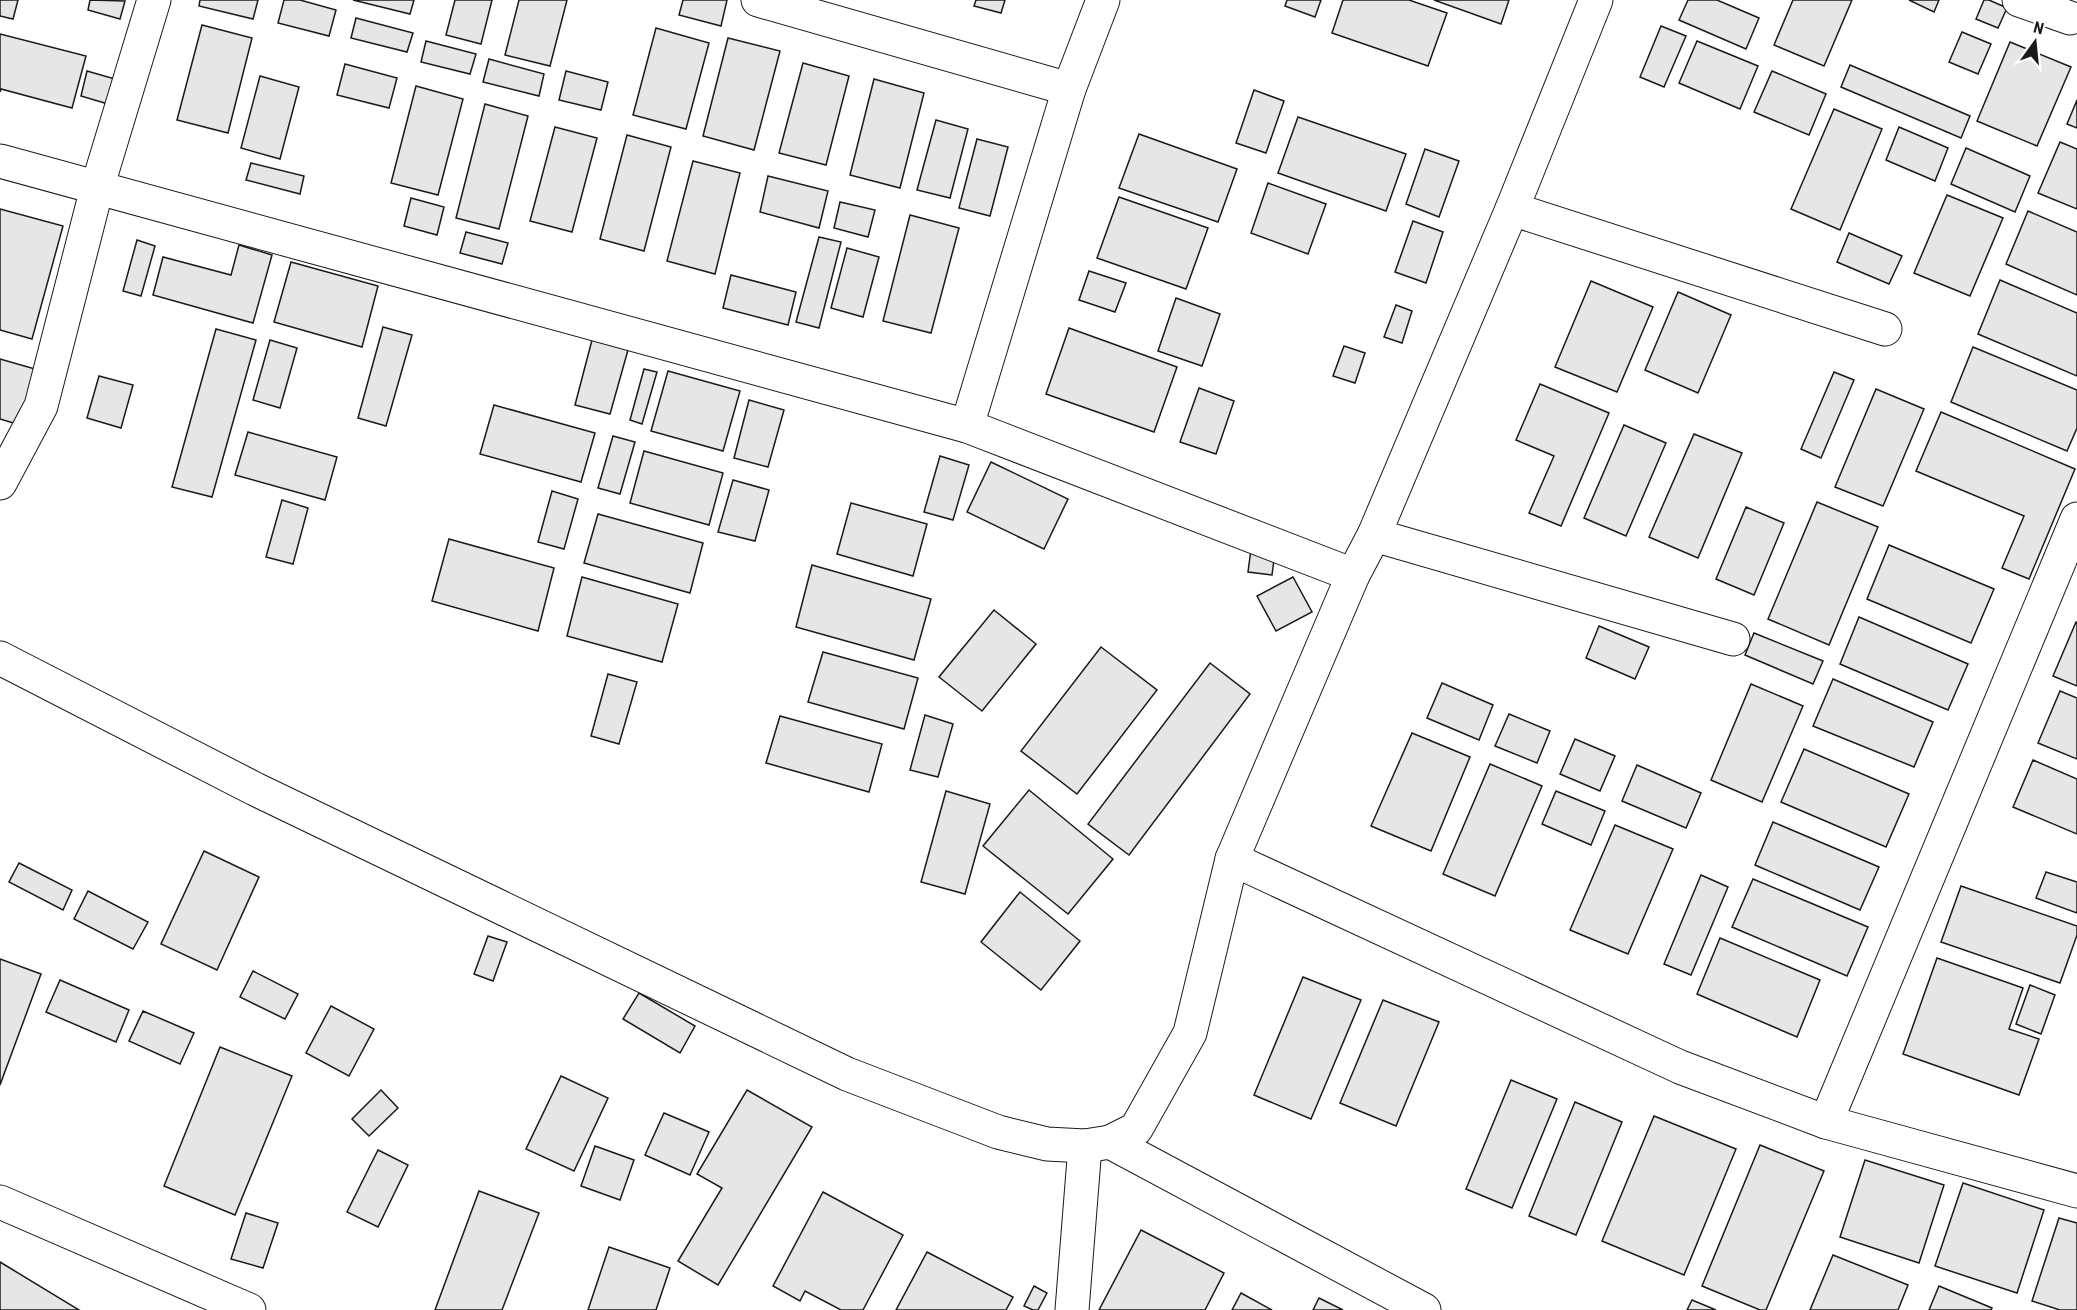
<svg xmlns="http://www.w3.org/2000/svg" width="2077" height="1310" font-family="'Roboto Condensed',sans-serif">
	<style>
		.building { fill: #e6e6e6; stroke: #1a1a1a; stroke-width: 1.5 }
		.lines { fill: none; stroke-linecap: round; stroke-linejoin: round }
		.street-casing { stroke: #1a1a1a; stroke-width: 35 }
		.secondary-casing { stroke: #1a1a1a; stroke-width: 35 }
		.street { stroke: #fff; stroke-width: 33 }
		.secondary { stroke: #fff; stroke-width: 33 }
	</style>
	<rect width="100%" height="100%" fill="#fff"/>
	<g class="building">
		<path d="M0 0H18L13 19 0 16Z"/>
		<path d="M90 0 125 1 120 19 88 10Z"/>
		<path d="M200 0H258L253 19 199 6Z"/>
		<path d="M284 0H300L336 10 329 36 278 23Z"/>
		<path d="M353 0H414L410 14Z"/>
		<path d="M455 0H492L481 44 446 35Z"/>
		<path d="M519 0H567L550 66 505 55Z"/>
		<path d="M683 0H727L721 26 679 15Z"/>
		<path d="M976 0H1005L1001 13 974 6Z"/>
		<path d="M1287 0H1321L1315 17 1285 6Z"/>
		<path d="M1343 0H1409L1447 13 1428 66 1332 33Z"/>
		<path d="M1434 0H1509L1501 24Z"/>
		<path d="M1688 0H1717L1759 18 1746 49 1679 20Z"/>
		<path d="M1793 0H1852L1824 66 1774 45Z"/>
		<path d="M1909 0H1939L1934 12Z"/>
		<path d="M1984 0H1989L2007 8 1998 28 1976 19Z"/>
		<path d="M356 18 413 33 407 52 351 38Z"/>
		<path d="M202 25 252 38 228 133 177 120Z"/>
		<path d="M1661 26 1686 36 1664 87 1640 77Z"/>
		<path d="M656 28 709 43 686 129 633 115Z"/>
		<path d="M1962 32 1991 44 1978 74 1949 62Z"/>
		<path d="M0 34 86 56 72 108 1 89 0 92Z"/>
		<path d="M728 38 780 51 754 150 703 136Z"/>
		<path d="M426 41 476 54 470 74 421 62Z"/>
		<path d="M1697 41 1758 66 1740 109 1679 83Z"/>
		<path d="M2010 42 2071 67 2037 146 1977 121Z"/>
		<path d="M489 59 544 74 539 96 483 82Z"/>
		<path d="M803 63 849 76 826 165 779 153Z"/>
		<path d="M345 64 397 78 389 108 337 95Z"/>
		<path d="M1850 65 1970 116 1961 138 1841 87Z"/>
		<path d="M87 71 115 79 108 104 81 96Z"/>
		<path d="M566 71 608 82 601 110 559 100Z"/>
		<path d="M1772 71 1826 94 1809 135 1754 112Z"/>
		<path d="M260 76 299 87 280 159 241 148Z"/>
		<path d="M874 79 924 93 900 188 850 175Z"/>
		<path d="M416 86 463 99 438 195 391 183Z"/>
		<path d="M1254 90 1284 101 1266 153 1236 143Z"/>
		<path d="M2077 100V128L2067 124Z"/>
		<path d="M485 104 528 116 499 229 456 218Z"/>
		<path d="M1834 109 1882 129 1840 230 1791 209Z"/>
		<path d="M1298 117 1406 154 1386 211 1278 173Z"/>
		<path d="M936 120 968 129 950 198 917 190Z"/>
		<path d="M555 127 597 138 572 232 530 221Z"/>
		<path d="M1899 127 1948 148 1935 181 1886 160Z"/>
		<path d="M1139 134 1237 169 1218 222 1119 188Z"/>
		<path d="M627 135 671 147 644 251 600 239Z"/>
		<path d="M977 139 1008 147 990 216 959 208Z"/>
		<path d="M2060 142 2077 149V209L2038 193Z"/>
		<path d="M1966 148 2030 176 2015 212 1951 184Z"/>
		<path d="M1425 149 1459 161 1439 217 1406 204Z"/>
		<path d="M693 161 740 173 715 274 667 261Z"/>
		<path d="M251 163 304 176 300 194 246 180Z"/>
		<path d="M768 176 828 191 819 228 760 212Z"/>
		<path d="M1268 183 1326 204 1308 254 1251 233Z"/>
		<path d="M1947 195 2003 218 1970 296 1914 273Z"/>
		<path d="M1119 197 1208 228 1186 289 1097 258Z"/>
		<path d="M411 198 444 207 437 235 404 226Z"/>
		<path d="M840 202 875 210 868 237 834 228Z"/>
		<path d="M0 209 63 226 32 339 0 330Z"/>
		<path d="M2028 211 2077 232V295L2006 264Z"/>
		<path d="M910 215 959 228 931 333 883 321Z"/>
		<path d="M1413 221 1443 232 1426 283 1395 272Z"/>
		<path d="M466 232 508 243 502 264 460 253Z"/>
		<path d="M1849 233 1902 256 1889 284 1837 262Z"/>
		<path d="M819 237 841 242 819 328 796 322Z"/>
		<path d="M137 240 155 246 141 296 123 291Z"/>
		<path d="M239 245 272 255 253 323 153 295 163 257 231 275Z"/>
		<path d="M847 248 879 257 863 317 831 308Z"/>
		<path d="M291 262 378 286 362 347 274 322Z"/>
		<path d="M1089 271 1126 283 1115 312 1079 300Z"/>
		<path d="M731 275 796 292 788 325 723 308Z"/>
		<path d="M2000 280 2077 313V376L1978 334Z"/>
		<path d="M1591 281 1653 307 1617 392 1555 367Z"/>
		<path d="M1678 292 1731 315 1698 393 1645 370Z"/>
		<path d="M1176 298 1220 314 1202 366 1158 351Z"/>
		<path d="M1396 305 1412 311 1402 343 1384 337Z"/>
		<path d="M383 327 412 335 386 426 358 418Z"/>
		<path d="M1069 328 1177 367 1154 432 1046 394Z"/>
		<path d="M216 329 256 340 212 497 172 487Z"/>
		<path d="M270 340 297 348 280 408 253 400Z"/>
		<path d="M592 340 628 350 610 414 575 405Z"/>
		<path d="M1344 346 1365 353 1355 383 1333 376Z"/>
		<path d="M1973 347 2077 390V428L2067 451 1951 402Z"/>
		<path d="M0 359 35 369 20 425 0 419Z"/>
		<path d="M644 369 657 372 642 424 630 420Z"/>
		<path d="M668 371 740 391 723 451 651 431Z"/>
		<path d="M1834 372 1854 380 1821 458 1801 449Z"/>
		<path d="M99 376 133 385 121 428 87 418Z"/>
		<path d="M1540 384 1609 413 1561 526 1529 513 1554 456 1516 440Z"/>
		<path d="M1199 388 1234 401 1216 454 1180 442Z"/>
		<path d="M1876 389 1924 409 1883 506 1835 487Z"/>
		<path d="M749 400 784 410 768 467 734 458Z"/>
		<path d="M494 405 595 433 581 482 480 454Z"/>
		<path d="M1941 412 2075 469 2029 579 2002 568 2024 516 1916 471Z"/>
		<path d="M1624 425 1666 443 1626 536 1584 518Z"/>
		<path d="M248 432 337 457 325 500 235 475Z"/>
		<path d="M1694 434 1742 453 1698 558 1649 537Z"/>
		<path d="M613 436 635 442 620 494 598 488Z"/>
		<path d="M644 451 723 473 709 525 630 503Z"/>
		<path d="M940 456 969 465 953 520 924 512Z"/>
		<path d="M991 462 1068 499 1044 549 967 512Z"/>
		<path d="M733 480 769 490 755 541 718 532Z"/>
		<path d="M552 491 578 499 564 549 538 542Z"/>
		<path d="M282 500 308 508 293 564 266 557Z"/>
		<path d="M1817 502 1878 527 1829 645 1768 619Z"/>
		<path d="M851 503 927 524 913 576 837 554Z"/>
		<path d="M1746 507 1784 523 1754 595 1716 579Z"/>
		<path d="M598 514 703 543 690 593 584 563Z"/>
		<path d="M449 539 554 568 538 631 432 601Z"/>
		<path d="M1889 545 1994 589 1971 643 1867 599Z"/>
		<path d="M1251 549 1275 552 1272 575 1248 572Z"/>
		<path d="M812 565 931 599 914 660 796 627Z"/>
		<path d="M582 577 678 604 662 662 567 636Z"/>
		<path d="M1293 577 1312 612 1276 631 1257 596Z"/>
		<path d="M994 610 1036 644 982 711 939 677Z"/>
		<path d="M1859 617 1968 664 1948 710 1840 664Z"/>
		<path d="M2076 622H2077V686L2053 676Z"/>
		<path d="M1599 626 1649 647 1635 679 1586 658Z"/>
		<path d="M1754 633 1823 661 1813 684 1745 655Z"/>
		<path d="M1101 647 1157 690 1077 794 1021 751Z"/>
		<path d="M823 652 918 678 904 729 808 702Z"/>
		<path d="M1210 663 1250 694 1129 855 1088 824Z"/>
		<path d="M608 674 637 682 619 744 591 736Z"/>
		<path d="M1833 679 1933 722 1914 767 1813 726Z"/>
		<path d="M1442 683 1493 705 1479 740 1427 718Z"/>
		<path d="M1751 684 1803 706 1762 802 1711 780Z"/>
		<path d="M2060 691 2077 698V759L2038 743Z"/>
		<path d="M1509 714 1550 731 1537 763 1495 746Z"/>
		<path d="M925 715 953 724 938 777 910 770Z"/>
		<path d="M780 716 882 744 869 792 766 763Z"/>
		<path d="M1412 733 1470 757 1431 851 1371 826Z"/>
		<path d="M1575 739 1615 756 1600 791 1560 774Z"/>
		<path d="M1804 749 1909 794 1886 847 1781 802Z"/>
		<path d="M2033 760 2077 779V834L2013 807Z"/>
		<path d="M1490 764 1542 786 1495 896 1443 874Z"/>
		<path d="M1637 765 1701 793 1686 828 1622 801Z"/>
		<path d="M1029 790 1113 859 1068 914 983 846Z"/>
		<path d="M946 791 990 804 965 894 921 882Z"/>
		<path d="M1556 791 1605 811 1591 845 1542 824Z"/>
		<path d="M1773 822 1879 867 1860 910 1755 865Z"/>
		<path d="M1615 825 1673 849 1628 954 1570 930Z"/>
		<path d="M204 851 259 877 217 970 161 944Z"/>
		<path d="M19 863 72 890 63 910 9 882Z"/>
		<path d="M2046 872 2077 882V913L2036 898Z"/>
		<path d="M1701 875 1728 887 1691 975 1664 964Z"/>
		<path d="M1753 879 1868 927 1847 976 1732 927Z"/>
		<path d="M1961 886 2077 926V935L2060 983 1941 942Z"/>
		<path d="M88 891 148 922 133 949 74 919Z"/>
		<path d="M1020 892 1080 941 1041 990 981 942Z"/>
		<path d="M488 936 507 942 493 981 474 974Z"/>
		<path d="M1720 938 1820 980 1797 1037 1697 994Z"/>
		<path d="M1937 958 2023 988 2009 1029 2039 1039 2019 1095 1903 1054Z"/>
		<path d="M0 959 41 974 0 1085Z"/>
		<path d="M253 971 298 994 285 1019 240 997Z"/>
		<path d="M1303 977 1361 1000 1311 1119 1254 1095Z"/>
		<path d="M60 980 129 1010 116 1042 46 1012Z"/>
		<path d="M2030 985 2055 995 2041 1034 2016 1024Z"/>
		<path d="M639 993 695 1026 680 1053 623 1019Z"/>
		<path d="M1383 1000 1439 1022 1396 1126 1340 1103Z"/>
		<path d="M331 1006 374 1029 349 1076 306 1053Z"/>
		<path d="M143 1011 194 1033 180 1064 129 1041Z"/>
		<path d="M220 1047 292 1076 235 1215 164 1186Z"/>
		<path d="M561 1076 608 1098 574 1171 526 1149Z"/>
		<path d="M1511 1080 1557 1099 1512 1208 1466 1189Z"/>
		<path d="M381 1090 398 1108 369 1136 352 1119Z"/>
		<path d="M747 1090 812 1127 718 1285 678 1261 722 1188 697 1174Z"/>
		<path d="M1575 1102 1622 1122 1576 1235 1529 1216Z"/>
		<path d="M664 1113 709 1132 690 1175 645 1155Z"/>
		<path d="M1654 1116 1736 1149 1684 1275 1602 1241Z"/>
		<path d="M1760 1145 1824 1171 1766 1310H1760L1702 1286Z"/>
		<path d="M595 1146 634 1160 620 1200 581 1186Z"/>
		<path d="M378 1150 408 1165 378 1227 347 1212Z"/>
		<path d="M1865 1160 1944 1185 1919 1263 1840 1237Z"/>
		<path d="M1963 1183 2044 1210 2017 1293 1935 1266Z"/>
		<path d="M479 1191 539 1213 502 1310H435Z"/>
		<path d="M823 1192 903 1235 863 1310H841L805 1291 800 1301 773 1286Z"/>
		<path d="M246 1213 278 1223 263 1268 231 1259Z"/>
		<path d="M2059 1218 2077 1223V1310H2060L2032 1301Z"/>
		<path d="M1141 1230 1224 1273 1205 1310H1099Z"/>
		<path d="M609 1247 670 1268 656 1310H588Z"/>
		<path d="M927 1252 1013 1297 1006 1310H896Z"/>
		<path d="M1833 1255 1908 1285 1898 1310H1810Z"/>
		<path d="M0 1262 79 1310H0Z"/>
		<path d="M1034 1286 1047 1293 1038 1310H1033L1024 1306Z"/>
		<path d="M1939 1286 1992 1308 1991 1310H1929Z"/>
		<path d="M1241 1293 1272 1310H1232Z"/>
		<path d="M1319 1298 1343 1310H1313Z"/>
		<path d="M1692 1300 1716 1310H1687Z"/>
	</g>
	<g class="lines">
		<defs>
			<g id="street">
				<path d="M758 0 1069 89"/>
				<path d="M2019 0 2070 18"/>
				<path d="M0 161 967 426 1353 575"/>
				<path d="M1512 209 1885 329"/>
				<path d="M967 426 1069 89 1103 0"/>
				<path d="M0 483 41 406 97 188 154 0"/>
				<path d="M1374 535 1733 639"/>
				<path d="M1232 859 1680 1067 1826 1122 2077 1191"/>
				<path d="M1826 1122 2077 519"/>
				<path d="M1110 1142 1424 1310"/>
				<path d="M0 1202 249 1310"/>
				<path d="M1072 1310 1085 1146"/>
			</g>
			<path id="secondary" d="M0 658 255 789 847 1074 998 1132 1047 1144 1085 1146 1110 1142 1136 1129 1190 1033 1232 859 1353 575 1374 535 1512 209 1596 0"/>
		</defs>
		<use href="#street" class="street-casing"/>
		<use href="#secondary" class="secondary-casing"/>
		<use href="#street" class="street"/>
		<use href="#secondary" class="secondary"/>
	</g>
	<g transform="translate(2035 42) rotate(15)" stroke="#ffffff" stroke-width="4.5" paint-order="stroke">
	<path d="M0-4.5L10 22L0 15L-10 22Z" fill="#1a1a1a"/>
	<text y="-9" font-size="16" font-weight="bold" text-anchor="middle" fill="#1a1a1a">N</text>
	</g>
</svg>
